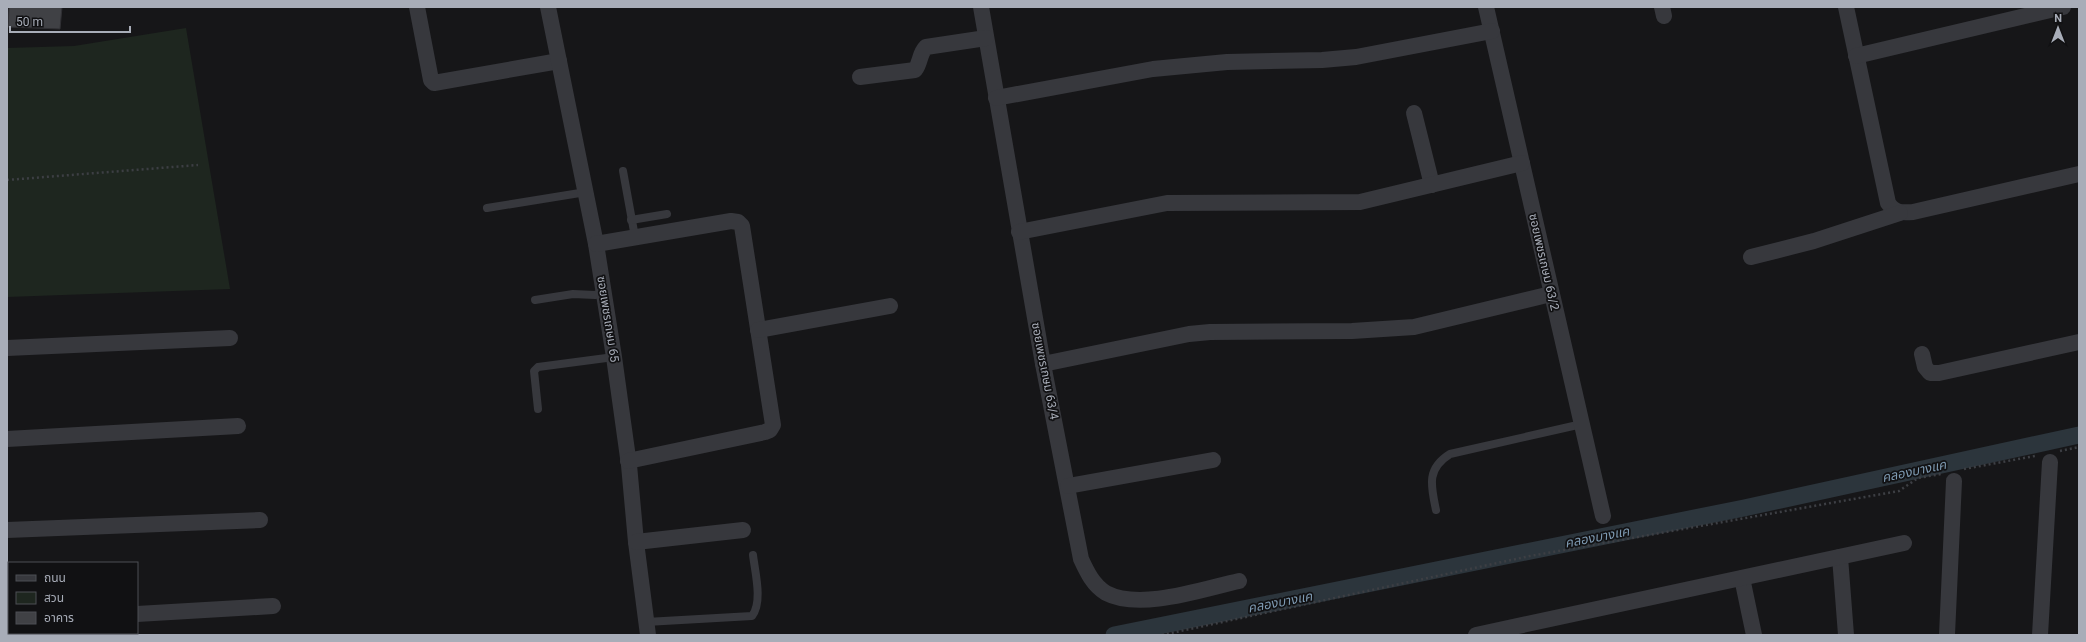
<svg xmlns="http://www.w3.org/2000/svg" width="2086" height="642" font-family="Roboto,'Noto Sans Thai',sans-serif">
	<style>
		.green { fill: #1e261f }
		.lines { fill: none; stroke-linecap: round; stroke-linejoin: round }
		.canal { stroke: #2c353c; stroke-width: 17 }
		.building { fill: #404145; stroke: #303034 }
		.path { stroke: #3d3f44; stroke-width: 2.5; stroke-dasharray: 2 3; stroke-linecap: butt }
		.service { stroke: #37383d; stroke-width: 8 }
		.minor { stroke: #37383d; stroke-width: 16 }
		.labels { text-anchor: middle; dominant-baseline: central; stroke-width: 3.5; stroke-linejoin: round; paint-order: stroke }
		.street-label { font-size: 12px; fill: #a8adb8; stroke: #111113 }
		.water-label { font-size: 13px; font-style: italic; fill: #7f9bb3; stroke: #111113 }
	</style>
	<rect width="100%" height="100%" fill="#161618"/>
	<path class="green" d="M186 28 230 289 7 297V48L74 46Z"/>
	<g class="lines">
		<path class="canal" d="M1114 635 1744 508 2079 435"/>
	</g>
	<path class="building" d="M9 7H62L60 29 8 27Z"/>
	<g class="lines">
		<g class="path">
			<path d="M7 180 198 165"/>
			<path d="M2060 451 2079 447"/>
			<path d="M1964 469 2035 456"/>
			<path d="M1162 635 1530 556 1899 491 1918 478 1941 474"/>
		</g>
		<g class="service">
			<path d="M623 171 635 237"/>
			<path d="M487 208 586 192"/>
			<path d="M631 220 667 214"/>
			<path d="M535 300 573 294 595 295 603 293"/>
			<path d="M538 409 534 371 538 367 614 357"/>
			<path d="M1436 510C1431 486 1426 469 1450 454L1582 424"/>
			<path d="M646 622 752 616C763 602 755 572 753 555"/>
		</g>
		<g class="minor">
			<path d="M417 7 431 80 434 83 559 61"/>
			<path d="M548 7 596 244 614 357 629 465 636 542 648 635"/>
			<path d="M981 7 1043 364 1081 559C1087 572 1093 585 1106 593 1140 611 1203 589 1239 581"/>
			<path d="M1486 7 1603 516"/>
			<path d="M1662 7 1664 16"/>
			<path d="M1846 7 1888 203C1895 213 1901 213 1913 212L2079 174"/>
			<path d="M1856 56 2063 7"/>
			<path d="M860 77 915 70C921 62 919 54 926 47L986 38"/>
			<path d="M996 98 1153 69 1227 62 1322 60 1356 57 1492 31"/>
			<path d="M1414 113 1432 185"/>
			<path d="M1019 232 1167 203 1360 202 1522 163"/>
			<path d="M596 244 731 221 738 222 742 226 773 425 770 430 765 432 628 461"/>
			<path d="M1751 257 1814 241 1900 213"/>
			<path d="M758 330 890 306"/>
			<path d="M7 348 230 338"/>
			<path d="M1922 354 1925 367 1930 373H1939L2079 342"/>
			<path d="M1043 364 1189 334 1210 332 1352 331 1414 327 1551 294"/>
			<path d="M7 439 238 426"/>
			<path d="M1068 486 1213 460"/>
			<path d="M7 530 260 520"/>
			<path d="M636 542 743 530"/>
			<path d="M1840 557 1846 635"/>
			<path d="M1742 578 1754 635"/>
			<path d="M137 614 273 606"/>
			<path d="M7 622H9"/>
			<path d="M1476 635 1904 543"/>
			<path d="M1947 635 1954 481"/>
			<path d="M2040 635 2050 462"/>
		</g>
	</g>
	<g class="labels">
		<g class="street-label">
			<text transform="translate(1544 262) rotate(77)">ซอยเพชรเกษม 63/2</text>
			<text transform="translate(608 319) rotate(81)">ซอยเพชรเกษม 65</text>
			<text transform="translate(1045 371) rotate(79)">ซอยเพชรเกษม 63/4</text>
		</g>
		<g class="water-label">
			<text transform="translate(1914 471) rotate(-12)">คลองบางแค</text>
			<text transform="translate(1597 537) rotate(-11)">คลองบางแค</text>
			<text transform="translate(1280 602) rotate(-11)">คลองบางแค</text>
		</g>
	</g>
	<rect width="2086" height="642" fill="none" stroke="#a8adb8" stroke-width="16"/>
	<rect x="8" y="562" width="130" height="72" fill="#111113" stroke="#4d4f55"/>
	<rect x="16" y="575" width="20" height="6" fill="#37383d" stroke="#4d4f55"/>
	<text x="44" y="582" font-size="12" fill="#a8adb8">ถนน</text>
	<rect x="16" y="592" width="20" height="12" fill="#1e261f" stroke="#4d4f55"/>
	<text x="44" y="602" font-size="12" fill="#a8adb8">สวน</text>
	<rect x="16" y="612" width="20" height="12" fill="#404145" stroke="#4d4f55"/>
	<text x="44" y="622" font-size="12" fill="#a8adb8">อาคาร</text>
	<g transform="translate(2058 28)" stroke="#111113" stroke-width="3" paint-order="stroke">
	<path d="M0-3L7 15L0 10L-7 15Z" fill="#a8adb8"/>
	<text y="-6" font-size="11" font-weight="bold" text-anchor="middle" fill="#a8adb8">N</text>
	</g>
	<path d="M10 26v6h120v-6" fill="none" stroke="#a8adb8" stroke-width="2"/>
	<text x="16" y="26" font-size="12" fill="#a8adb8" stroke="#111113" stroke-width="3" paint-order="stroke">50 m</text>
</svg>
